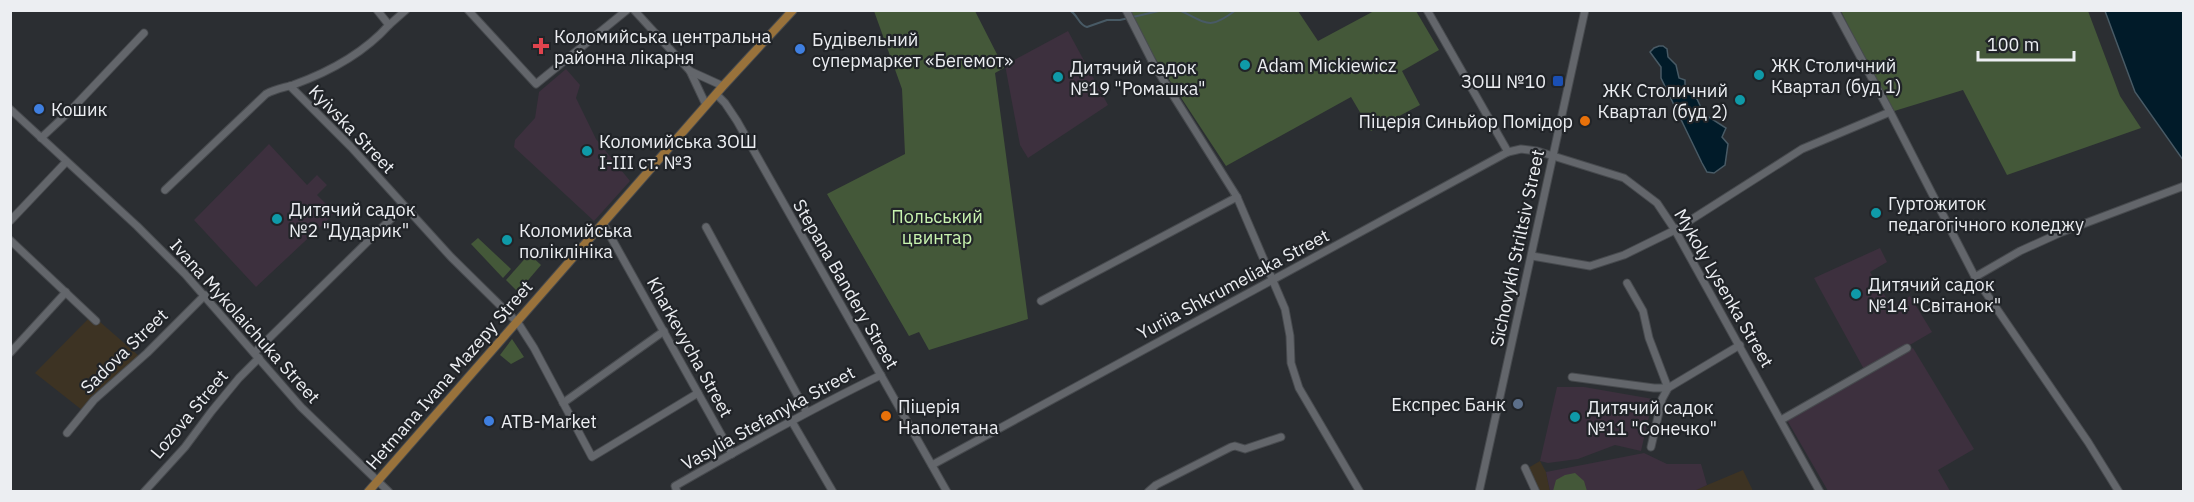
<svg xmlns="http://www.w3.org/2000/svg" width="2194" height="502" font-family="'IBM Plex Sans',sans-serif">
	<style>
		.industrial { fill: #3d3323 }
		.education { fill: #3d303e }
		.green { fill: #445839 }
		.water { fill: #011b29; stroke: #485a65; stroke-width: 1.5 }
		.lines { fill: none; stroke-linecap: round; stroke-linejoin: round }
		.stream { stroke: #485a65; stroke-width: 2 }
		.minor-casing { stroke: #474a4e; stroke-width: 9 }
		.major-casing { stroke: #474a4e; stroke-width: 10 }
		.minor { stroke: #63666b; stroke-width: 7 }
		.major { stroke: #99723b; stroke-width: 8 }
		.health-dot { fill: #e0444e; stroke: #212428; stroke-width: 2 }
		.shop-dot { fill: #3f7fe0; stroke: #212428; stroke-width: 2 }
		.culture-dot { fill: #0f9aa8; stroke: #212428; stroke-width: 2 }
		.transit-dot { fill: #1a4fb4; stroke: #212428; stroke-width: 2 }
		.food-dot { fill: #e8710a; stroke: #212428; stroke-width: 2 }
		.service-dot { fill: #5c6f8a; stroke: #212428; stroke-width: 2 }
		.labels { text-anchor: middle; dominant-baseline: central; stroke-width: 4.5; stroke-linejoin: round; paint-order: stroke }
		.poi-label { font-size: 18px; fill: #eceef2; stroke: #212428; text-anchor: start }
		.street-label { font-size: 18px; fill: #eceef2; stroke: #212428 }
		.park-label { font-size: 18px; fill: #c8f4af; stroke: #212428 }
	</style>
	<rect width="100%" height="100%" fill="#2b2e32"/>
	<g class="industrial">
		<path d="M92 315 139 356 82 410 35 373Z"/>
		<path d="M1540 461 1546 472 1550 491H1535L1528 468Z"/>
		<path d="M1743 470 1753 491H1693Z"/>
	</g>
	<g class="education">
		<path d="M1068 31 1108 105 1028 158 1020 145 1005 65Z"/>
		<path d="M566 69 580 85 576 98 596 139 630 181 594 221 514 147 515 140 535 118 539 92Z"/>
		<path d="M269 144 307 185 317 175 327 185 317 195 335 213 256 287 194 220Z"/>
		<path d="M1880 248 1887 262 1870 272 1892 307 1910 296 1932 332 1865 371 1814 278Z"/>
		<path d="M1913 348 1974 449 1938 470 1950 491H1828L1787 420Z"/>
		<path d="M1557 387H1584L1653 399 1641 451 1615 445 1578 459 1548 463 1540 461Z"/>
		<path d="M1644 453 1667 464H1701L1707 485 1692 492 1550 491 1546 472Z"/>
	</g>
	<g class="green">
		<path d="M1964 10 1968 12 1971 10 2088 11 2120 96 2141 128 2007 175 1963 90 1891 112 1841 11Z"/>
		<path d="M874 11H975L1004 68 995 73 1028 319 929 350 919 332 909 336 827 194 905 154 902 89Z"/>
		<path d="M1128 11H1298L1318 41 1374 11H1416L1439 50 1402 71 1420 105 1371 131 1351 97 1226 166 1153 55Z"/>
		<path d="M478 238 511 269 503 278 471 244Z"/>
		<path d="M529 254 541 265 518 292 506 280Z"/>
		<path d="M512 339 524 357 511 364 500 355Z"/>
		<path d="M1575 473 1584 481 1587 491H1553L1556 480 1565 475Z"/>
	</g>
	<g class="water">
		<path d="M2105 11H2183V160L2135 92Z"/>
		<path d="M1659 46H1663L1667 49 1668 57 1676 65 1679 78 1685 80V85L1697 99 1704 114 1726 128 1722 137 1728 144 1725 165 1714 173 1707 172 1702 163 1661 78V67L1650 52 1654 48Z"/>
	</g>
	<g class="lines">
		<g class="stream">
			<path d="M1069 10C1078 14 1078 25 1087 27L1107 20H1120L1163 10"/>
			<path d="M1179 10C1208 23 1208 31 1236 10"/>
		</g>
		<defs>
			<g id="minor">
				<path d="M468 10 536 84 627 10"/>
				<path d="M634 10 690 71 706 105"/>
				<path d="M1126 10 1154 65 1237 197 1285 309 1290 336 1291 363 1299 388 1360 492"/>
				<path d="M1427 10 1508 152"/>
				<path d="M1835 10 1888 108 1975 277 2088 442 2119 492"/>
				<path d="M389 25 406 10"/>
				<path d="M690 71 723 86"/>
				<path d="M290 86 351 147 451 257 518 323 534 348 592 457 698 393"/>
				<path d="M716 94 725 103 737 121 947 492"/>
				<path d="M10 109 137 226 185 274 301 407 389 492"/>
				<path d="M41 138 70 111 144 33"/>
				<path d="M165 190 266 94C275 89 283 88 293 85 329 72 363 54 389 25L377 10"/>
				<path d="M10 221 66 162"/>
				<path d="M603 223 732 454"/>
				<path d="M706 227 806 411"/>
				<path d="M10 240 96 321"/>
				<path d="M1532 256 1590 266 1624 255 1675 230 1802 149 1890 112"/>
				<path d="M1975 277 2020 251 2062 232 2184 186"/>
				<path d="M1627 283 1643 311 1649 338 1668 388 1662 399 1651 447"/>
				<path d="M1041 301 1237 197"/>
				<path d="M255 352 404 206"/>
				<path d="M10 353 66 292"/>
				<path d="M1572 377 1654 388H1668L1740 345"/>
				<path d="M563 403 664 331"/>
				<path d="M791 420 833 492"/>
				<path d="M1781 420 1907 348"/>
				<path d="M67 433 94 400 147 353 205 295"/>
				<path d="M932 465 1508 152 1521 149 1537 151 1624 178 1657 203 1675 230 1820 492"/>
				<path d="M1525 468 1536 492"/>
				<path d="M144 492 185 447 211 412 239 378 259 358"/>
				<path d="M677 492 675 486C743 447 811 409 881 375"/>
				<path d="M1148 492 1156 485 1231 447 1235 446 1245 449 1281 437"/>
				<path d="M1479 492 1585 10"/>
			</g>
			<path id="major" d="M368 492 723 86 793 10"/>
		</defs>
		<use href="#minor" class="minor-casing"/>
		<use href="#major" class="major-casing"/>
		<use href="#minor" class="minor"/>
		<use href="#major" class="major"/>
	</g>
	<path class="health-dot" d="M538 37h6v6h6v6h-6v6h-6v-6h-6v-6h6z"/>
	<g class="shop-dot">
		<circle cx="800" cy="49" r="6"/>
		<circle cx="39" cy="109" r="6"/>
		<circle cx="489" cy="421" r="6"/>
	</g>
	<g class="culture-dot">
		<circle cx="1245" cy="65" r="6"/>
		<circle cx="1759" cy="75" r="6"/>
		<circle cx="1058" cy="77" r="6"/>
		<circle cx="1740" cy="100" r="6"/>
		<circle cx="587" cy="151" r="6"/>
		<circle cx="1876" cy="213" r="6"/>
		<circle cx="277" cy="219" r="6"/>
		<circle cx="507" cy="240" r="6"/>
		<circle cx="1856" cy="294" r="6"/>
		<circle cx="1575" cy="417" r="6"/>
	</g>
	<rect class="transit-dot" x="1552" y="75" width="12" height="12" rx="3"/>
	<g class="food-dot">
		<circle cx="1585" cy="121" r="6"/>
		<circle cx="886" cy="416" r="6"/>
	</g>
	<circle class="service-dot" cx="1518" cy="404" r="6"/>
	<g class="labels">
		<g class="poi-label">
			<text x="554" y="36">Коломийська центральна<tspan x="554" dy="21">районна лікарня</tspan></text>
			<text x="812" y="39">Будівельний<tspan x="812" dy="21">супермаркет «Бегемот»</tspan></text>
			<text x="1257" y="65">Adam Mickiewicz</text>
			<text x="1771" y="65">ЖК Столичний<tspan x="1771" dy="21">Квартал (буд 1)</tspan></text>
			<text x="1070" y="67">Дитячий садок<tspan x="1070" dy="21">№19 "Ромашка"</tspan></text>
			<text x="1546" y="81" text-anchor="end">ЗОШ №10</text>
			<text x="1728" y="90" text-anchor="end">ЖК Столичний<tspan x="1728" dy="21">Квартал (буд 2)</tspan></text>
			<text x="51" y="109">Кошик</text>
			<text x="1573" y="121" text-anchor="end">Піцерія Синьйор Помідор</text>
			<text x="599" y="141">Коломийська ЗОШ<tspan x="599" dy="21">І-ІІІ ст. №3</tspan></text>
			<text x="1888" y="203">Гуртожиток<tspan x="1888" dy="21">педагогічного коледжу</tspan></text>
			<text x="289" y="209">Дитячий садок<tspan x="289" dy="21">№2 "Дударик"</tspan></text>
			<text x="519" y="230">Коломийська<tspan x="519" dy="21">поліклініка</tspan></text>
			<text x="1868" y="284">Дитячий садок<tspan x="1868" dy="21">№14 "Світанок"</tspan></text>
			<text x="1506" y="404" text-anchor="end">Експрес Банк</text>
			<text x="898" y="406">Піцерія<tspan x="898" dy="21">Наполетана</tspan></text>
			<text x="1587" y="407">Дитячий садок<tspan x="1587" dy="21">№11 "Сонечко"</tspan></text>
			<text x="501" y="421">ATB-Market</text>
		</g>
		<g class="street-label">
			<text transform="translate(352 129) rotate(46)">Kyivska Street</text>
			<text transform="translate(1517 248) rotate(-78)">Sichovykh Striltsiv Street</text>
			<text transform="translate(846 284) rotate(60)">Stepana Bandery Street</text>
			<text transform="translate(1233 284) rotate(-28)">Yuriia Shkrumeliaka Street</text>
			<text transform="translate(1724 288) rotate(60)">Mykoly Lysenka Street</text>
			<text transform="translate(245 321) rotate(48)">Ivana Mykolaichuka Street</text>
			<text transform="translate(690 347) rotate(61)">Kharkevycha Street</text>
			<text transform="translate(124 351) rotate(-44)">Sadova Street</text>
			<text transform="translate(449 375) rotate(-49)">Hetmana Ivana Mazepy Street</text>
			<text transform="translate(189 414) rotate(-50)">Lozova Street</text>
			<text transform="translate(768 418) rotate(-29)">Vasylia Stefanyka Street</text>
		</g>
		<g class="park-label">
			<text x="937" y="216">Польський<tspan x="937" dy="21">цвинтар</tspan></text>
		</g>
	</g>
	<rect width="2194" height="502" fill="none" stroke="#eceef2" stroke-width="24"/>
	<path d="M1978 51v9h96v-9" fill="none" stroke="#eceef2" stroke-width="3"/>
	<text x="1987" y="51" font-size="18" fill="#eceef2" stroke="#212428" stroke-width="4.5" paint-order="stroke">100 m</text>
</svg>
